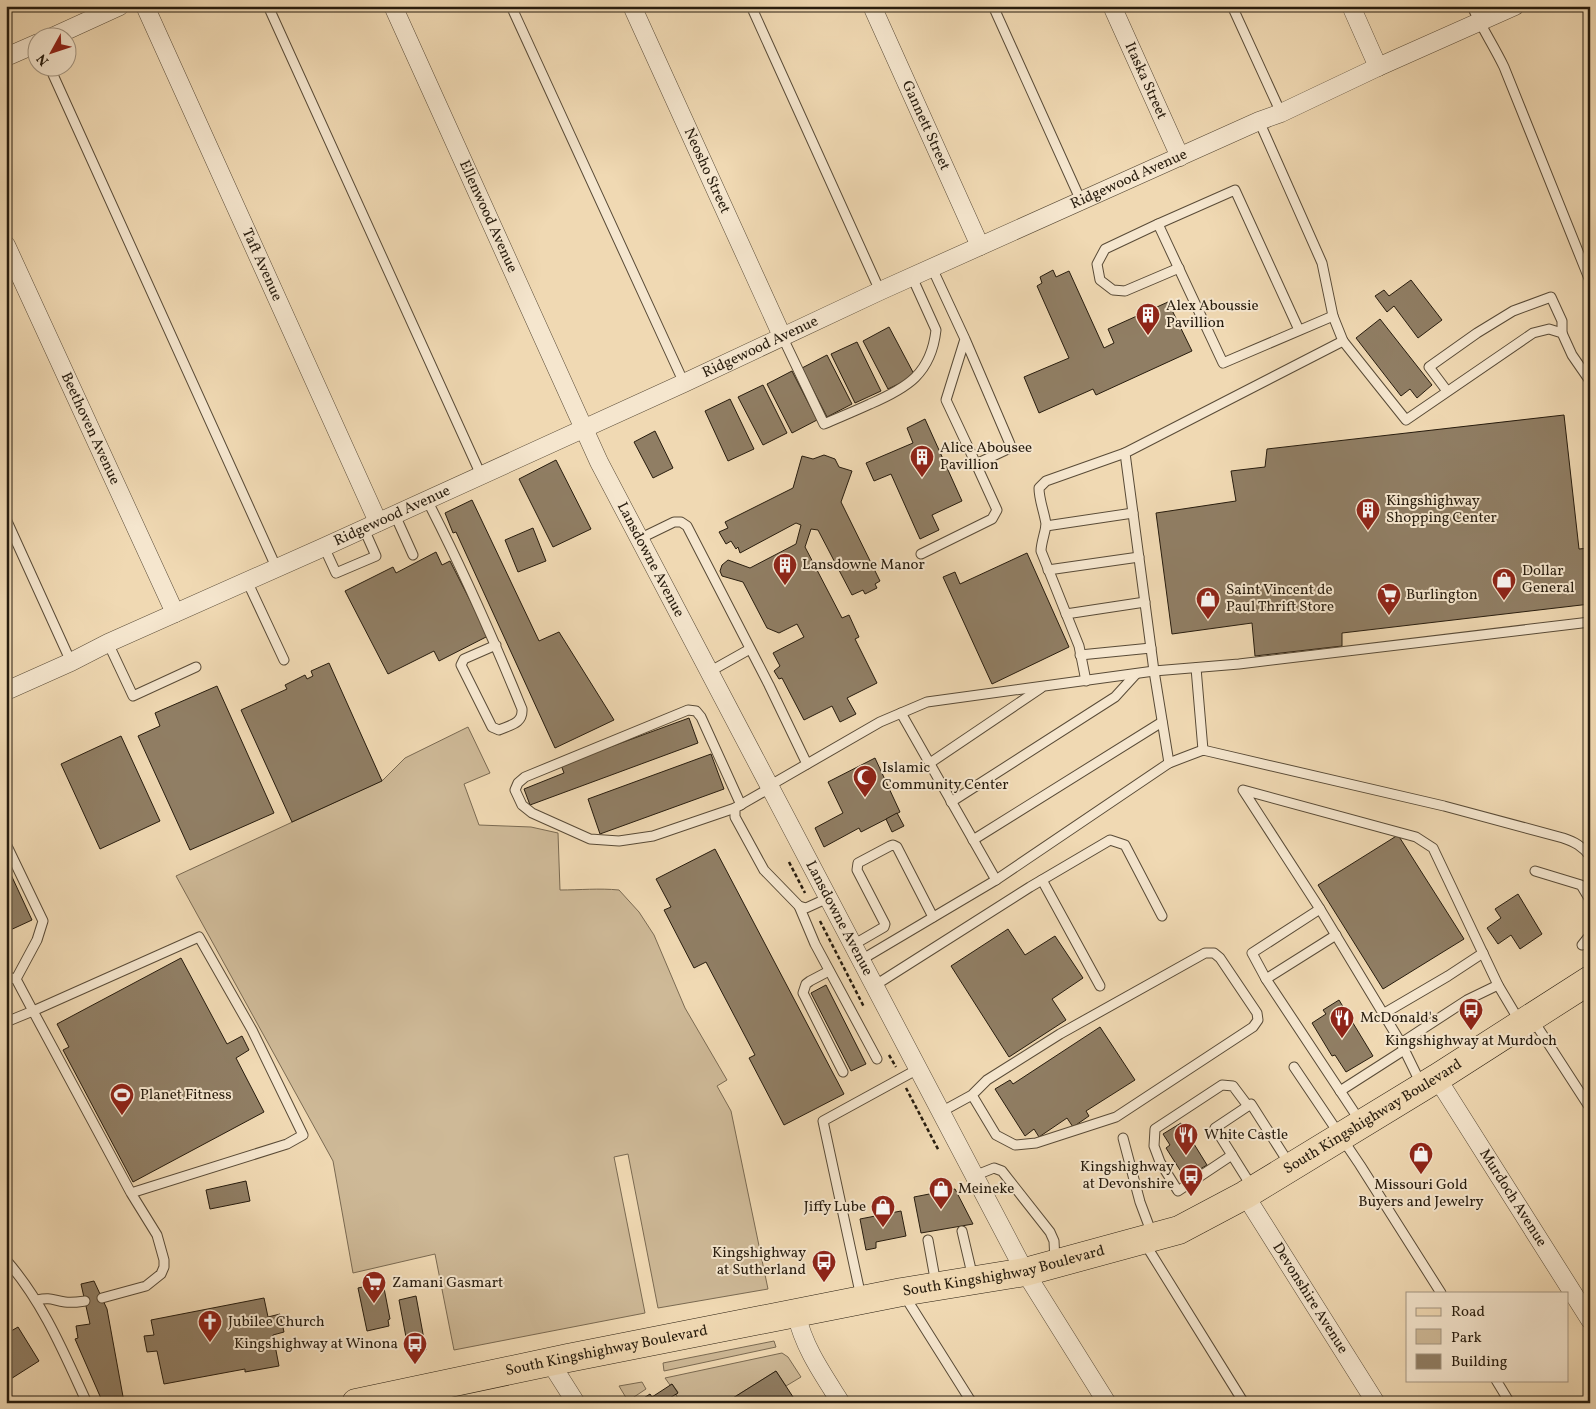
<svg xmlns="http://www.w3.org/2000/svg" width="1596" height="1409" font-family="Vollkorn,serif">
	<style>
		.green { fill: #ceb997; stroke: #7a6a52 }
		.building { fill: #907e64; stroke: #271c0e }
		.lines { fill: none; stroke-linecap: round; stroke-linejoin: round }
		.service-casing { stroke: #594b37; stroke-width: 11 }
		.minor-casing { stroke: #594b37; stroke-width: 19 }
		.primary-casing { stroke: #271c0e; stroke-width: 29 }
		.path { stroke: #271c0e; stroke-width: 2.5; stroke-dasharray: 4 2.5; stroke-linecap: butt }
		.service { stroke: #f5e6ce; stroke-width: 9 }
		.minor { stroke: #f5e6ce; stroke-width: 18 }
		.primary { stroke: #f0d9b3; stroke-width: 28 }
		.labels { text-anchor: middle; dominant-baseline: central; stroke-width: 4; stroke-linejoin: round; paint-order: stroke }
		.street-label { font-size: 15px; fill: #271c0e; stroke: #f5e6ce }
		.poi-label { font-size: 15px; fill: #271c0e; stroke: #f5e6ce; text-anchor: start }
	</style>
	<rect width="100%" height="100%" fill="#f0d9b3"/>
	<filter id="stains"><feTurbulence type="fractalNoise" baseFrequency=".004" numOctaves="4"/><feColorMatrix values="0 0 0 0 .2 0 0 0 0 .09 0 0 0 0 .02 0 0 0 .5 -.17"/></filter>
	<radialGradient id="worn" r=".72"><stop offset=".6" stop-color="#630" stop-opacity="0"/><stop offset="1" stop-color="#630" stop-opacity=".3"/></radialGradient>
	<g class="green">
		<path d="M468 727 490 773 464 784 479 825 531 827 558 833 560 890C580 890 599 888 619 890L639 912 654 935 685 1008 727 1080 717 1086 731 1111 768 1289 658 1308 628 1154 614 1157 645 1313 454 1350 435 1254 353 1273 333 1161 176 876 383 780 405 758Z"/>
		<path d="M774 1341 776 1347 664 1371 663 1363Z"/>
		<path d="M782 1353 788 1357 801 1377 786 1386 776 1371 725 1403H681L676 1395 678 1392 672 1384 670 1385 665 1378Z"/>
		<path d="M642 1382 646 1389 628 1401 619 1386Z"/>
	</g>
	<g class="building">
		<path d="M1053 270 1056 277 1069 271 1104 348 1114 343 1108 329 1168 302 1192 351 1096 395 1093 389 1039 413 1024 377 1069 358 1037 286 1042 283 1040 277Z"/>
		<path d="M1411 280 1442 320 1418 338 1394 306 1387 312 1375 296 1384 290 1389 296Z"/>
		<path d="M1380 319 1432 385 1417 398 1410 389 1401 396 1356 338Z"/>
		<path d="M889 327 915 376 888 389 863 341Z"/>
		<path d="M857 342 881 391 855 403 831 354Z"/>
		<path d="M827 355 852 404 827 417 802 368Z"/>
		<path d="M792 371 817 420 792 433 767 384Z"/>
		<path d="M763 385 787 433 763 445 738 397Z"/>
		<path d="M730 399 754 449 728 461 705 411Z"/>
		<path d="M1564 415 1579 549 1590 548V604L1342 633V646L1255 656 1252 623 1172 634 1156 513 1236 501 1231 471 1265 467 1267 449Z"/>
		<path d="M925 419 962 501 932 515 939 530 920 539 891 474 874 481 866 463 913 443 907 428Z"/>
		<path d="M655 431 673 468 653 478 634 442Z"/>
		<path d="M824 455 835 459 839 467 852 471 841 502 880 581 875 584 877 588 865 594 863 590 852 595 818 530 811 529 805 547 842 618 849 615 859 637 855 639 877 683 847 698 856 714 840 722 832 706 804 720 782 678 779 679 774 671 780 666 773 653 804 637 797 624 779 633 767 628 743 582 722 576 720 571 722 565 728 560 750 568 796 544 801 525 796 523 740 553 738 547 736 549 731 541 726 544 719 532 728 528 725 522 793 488 802 456 813 459Z"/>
		<path d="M556 460 591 529 553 547 519 479Z"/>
		<path d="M472 500 539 641 559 632 614 720 555 748 456 532 453 533 445 513Z"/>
		<path d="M533 528 546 561 518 572 505 540Z"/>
		<path d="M436 552 442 565 450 561 488 636 439 661 434 651 388 674 345 591 393 567 396 573Z"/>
		<path d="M1027 553 1069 647 992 684 943 577 955 572 960 584Z"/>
		<path d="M329 663 382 781 292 822 241 710 287 689 285 685 305 675 307 679 313 676 311 671Z"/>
		<path d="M217 686 274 813 190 850 138 736 160 726 155 713Z"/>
		<path d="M689 718 698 743 530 805 524 789 564 773 561 765Z"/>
		<path d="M121 736 160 821 100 849 61 764Z"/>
		<path d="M711 754 724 789 600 834 588 799Z"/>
		<path d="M875 758 900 812 861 832 859 828 824 847 815 828 843 813 828 782Z"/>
		<path d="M897 813 904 826 892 832 886 819Z"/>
		<path d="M1398 835 1464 939 1383 989 1318 885Z"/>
		<path d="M715 849 844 1094 784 1125 749 1058 755 1055 706 962 694 968 664 910 671 907 656 879Z"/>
		<path d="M6 864 32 920 6 932Z"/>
		<path d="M1518 894 1542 934 1520 949 1511 935 1498 944 1487 928 1501 918 1495 909Z"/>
		<path d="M1008 929 1025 955 1055 936 1083 978 1052 999 1066 1020 1009 1057 951 966Z"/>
		<path d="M181 958 227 1044 242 1036 249 1050 236 1058 264 1112 133 1182 63 1050 69 1047 57 1024Z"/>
		<path d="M826 985 866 1064 851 1071 811 993Z"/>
		<path d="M1339 1000 1373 1056 1346 1072 1335 1055 1332 1056 1312 1023 1326 1014 1323 1010Z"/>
		<path d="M1100 1027 1135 1080 1086 1111 1089 1116 1073 1127 1067 1118 1039 1137 1034 1129 1025 1136 995 1089 1010 1080 1013 1084Z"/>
		<path d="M1181 1123 1207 1165 1185 1178 1166 1148 1170 1145 1163 1134Z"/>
		<path d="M246 1181 250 1201 210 1209 206 1190Z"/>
		<path d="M955 1189 973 1224 921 1233 914 1197Z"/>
		<path d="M901 1211 906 1236 876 1242V1248L866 1250 860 1219Z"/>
		<path d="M94 1281 107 1309 124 1402 103 1403 75 1339 78 1338 76 1326 90 1324 81 1284Z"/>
		<path d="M380 1283 382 1289 384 1288 390 1319 388 1320 389 1326 367 1331 358 1288Z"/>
		<path d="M416 1296 426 1350 409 1353 399 1300Z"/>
		<path d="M264 1298 268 1317 280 1314 284 1332 273 1335 279 1366 245 1372V1369L164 1384 157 1351 147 1352 144 1336 154 1335 151 1320Z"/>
		<path d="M18 1327 39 1361 6 1382V1334Z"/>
		<path d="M776 1371 797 1403H725Z"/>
		<path d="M672 1384 678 1393 668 1399 671 1403H636L650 1394 652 1397Z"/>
	</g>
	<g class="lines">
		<defs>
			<g id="service">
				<path d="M268 6 481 475"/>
				<path d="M511 6 684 383"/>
				<path d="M751 6 880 291"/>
				<path d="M993 6 1081 201"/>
				<path d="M1232 6 1281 113"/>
				<path d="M1472 6C1481 27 1494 46 1504 67L1590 281"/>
				<path d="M50 68 277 569"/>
				<path d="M1158 224 1105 249 1097 264 1100 280 1113 290 1125 291 1179 268"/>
				<path d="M932 268 965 339 946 400 976 464 1008 449 1010 444 965 339"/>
				<path d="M1299 330 1235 190 1158 224 1223 363 1333 316"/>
				<path d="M782 336 824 424C840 417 855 411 870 404 907 388 931 374 936 330L912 277"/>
				<path d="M1343 341 1406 420 1533 333 1549 329 1562 333 1572 355 1590 381"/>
				<path d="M1447 391 1429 367 1477 333 1513 311 1551 297 1562 321V333"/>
				<path d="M427 500C462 568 493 638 522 709 523 724 510 725 499 730L492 727 461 665 464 659 496 645"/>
				<path d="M395 515 413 555"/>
				<path d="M6 519 71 662"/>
				<path d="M1046 526 1133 513"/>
				<path d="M639 539 674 522H681L687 526 769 685 807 764"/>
				<path d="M324 547 336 573 376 556 364 529"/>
				<path d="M921 554 992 519 997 510 976 464"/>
				<path d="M1048 570 1139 557"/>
				<path d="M247 581 284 660"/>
				<path d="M1066 614 1145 602"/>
				<path d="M108 643 133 696 196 667"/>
				<path d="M1080 655 1151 648"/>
				<path d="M1196 668 1203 750"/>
				<path d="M709 672 750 649"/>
				<path d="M1086 681 1079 646 1041 551C1041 543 1046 530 1046 524 1044 511 1039 500 1039 488L1046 481 1125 453"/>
				<path d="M901 713 996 880"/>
				<path d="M930 763 1041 688"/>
				<path d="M1169 763 1154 671 1125 453 1343 341 1333 316 1322 263 1259 121"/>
				<path d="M769 786 880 722 927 702 1154 671 1239 664 1590 622"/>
				<path d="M770 788 735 808V817L764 870 799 906 806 908 828 898"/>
				<path d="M951 802 1115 697 1136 674"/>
				<path d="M735 808 653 836 619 841 590 839 532 813 522 805 515 790 518 783 525 777 688 710 696 711 701 717 741 805"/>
				<path d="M973 840 1162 722"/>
				<path d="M6 844 43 921 37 940 16 979"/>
				<path d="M1535 871 1581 885 1590 900"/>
				<path d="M1042 880 1100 986"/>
				<path d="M799 906 815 944 877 1059"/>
				<path d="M1336 935 1266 979 1360 1121"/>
				<path d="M853 945 884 927 885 924 857 870 858 863 890 846 893 845 897 847 933 917"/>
				<path d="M1582 945 1590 935"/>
				<path d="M861 960 996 880 1169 763 1203 750 1444 806 1563 838C1575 842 1582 846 1590 856"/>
				<path d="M829 971 810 981 806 984 803 993 843 1072"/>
				<path d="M6 977 16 979 33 1011 6 1022"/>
				<path d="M1266 979 1252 953 1320 909"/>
				<path d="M1498 985 1520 1022"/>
				<path d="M874 986 1030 887 1110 840 1125 845 1162 916"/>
				<path d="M1383 1014 1448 976 1483 953"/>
				<path d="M1533 1020 1590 1108"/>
				<path d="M1401 1043 1467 1000 1498 985 1433 848 1416 837 1243 790 1320 909 1401 1043 1421 1084"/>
				<path d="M1294 1067 1360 1165 1441 1293"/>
				<path d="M1340 1091 1404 1050"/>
				<path d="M941 1112 972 1095 987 1080 1060 1034 1205 953H1214L1220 958 1257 1013 1258 1020 1253 1027 1116 1117 1036 1143 1015 1145 996 1135 972 1095"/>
				<path d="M1123 1138 1140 1202 1152 1234"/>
				<path d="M1232 1155 1178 1191 1160 1162 1154 1146 1155 1129 1222 1085 1233 1086 1248 1106"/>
				<path d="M974 1176 994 1168 1002 1171 1050 1232 1054 1241 1055 1261"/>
				<path d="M1252 1187 1215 1128 1251 1104 1290 1165"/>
				<path d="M962 1231 973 1278"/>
				<path d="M928 1240 936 1284"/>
				<path d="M1144 1242 1244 1403"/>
				<path d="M6 1260C43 1302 64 1353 87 1403"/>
				<path d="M904 1295 972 1403"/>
				<path d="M861 1297 823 1121 918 1069"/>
				<path d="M102 1298 146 1286 161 1274 164 1267V1260L157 1235 131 1193 33 1011 199 937 252 1030 303 1135 287 1144 131 1193"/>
				<path d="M37 1300C51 1297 52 1300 65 1302 72 1303 78 1302 85 1301"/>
				<path d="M1496 1380 1510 1403"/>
			</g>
			<g id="minor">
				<path id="s1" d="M145 6 378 522"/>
				<path id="s2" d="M393 6 599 462 1025 1272 1107 1403"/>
				<path id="s3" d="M632 6 782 336"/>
				<path id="s4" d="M872 6 980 246"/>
				<path id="s5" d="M1112 6 1180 157"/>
				<path d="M1351 6 1378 67"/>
				<path d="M50 38 120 6"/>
				<path d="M6 57 38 43"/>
				<path id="s6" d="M6 245 175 613"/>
				<path id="s7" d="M6 691 71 662 108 643 324 547 684 383 880 291 1259 121 1281 113 1378 67 1515 6"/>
				<path id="s8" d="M1437 1078 1590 1320"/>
				<path id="s9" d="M1245 1195 1376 1403"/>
				<path d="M796 1313C804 1348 822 1373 841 1403"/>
				<path d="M550 1362 576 1403"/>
			</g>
			<g id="primary">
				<path id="s10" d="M356 1403 568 1358 902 1292 1025 1272 1179 1230 1245 1195 1437 1078 1590 980"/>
			</g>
		</defs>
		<use href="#service" class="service-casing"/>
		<use href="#minor" class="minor-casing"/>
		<use href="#primary" class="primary-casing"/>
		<g class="path">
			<path d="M789 862 805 893"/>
			<path d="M820 921 864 1007"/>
			<path d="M889 1055 896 1067"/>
			<path d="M906 1088 939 1151"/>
		</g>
		<use href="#service" class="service"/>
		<use href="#minor" class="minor"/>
		<use href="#primary" class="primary"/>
	</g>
	<defs>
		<symbol id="building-pin" viewBox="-11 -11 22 30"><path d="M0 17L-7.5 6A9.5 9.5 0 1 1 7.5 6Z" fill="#8f2418" stroke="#f5e6ce"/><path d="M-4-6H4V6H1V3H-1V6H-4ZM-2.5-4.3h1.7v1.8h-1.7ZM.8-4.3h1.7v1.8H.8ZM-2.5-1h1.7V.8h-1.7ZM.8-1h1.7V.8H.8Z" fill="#fff"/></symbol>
		<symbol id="shop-pin" viewBox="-11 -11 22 30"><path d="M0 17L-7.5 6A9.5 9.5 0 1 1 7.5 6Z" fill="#8f2418" stroke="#f5e6ce"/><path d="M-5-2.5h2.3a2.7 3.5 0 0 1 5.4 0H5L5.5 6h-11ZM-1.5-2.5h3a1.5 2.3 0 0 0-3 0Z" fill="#fff"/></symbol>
		<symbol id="supermarket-pin" viewBox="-11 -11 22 30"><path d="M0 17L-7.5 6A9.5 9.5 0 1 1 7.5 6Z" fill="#8f2418" stroke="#f5e6ce"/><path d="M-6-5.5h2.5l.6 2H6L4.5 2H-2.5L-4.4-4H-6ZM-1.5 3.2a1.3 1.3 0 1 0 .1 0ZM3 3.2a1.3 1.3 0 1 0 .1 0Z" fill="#fff"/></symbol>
		<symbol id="mosque-pin" viewBox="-11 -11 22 30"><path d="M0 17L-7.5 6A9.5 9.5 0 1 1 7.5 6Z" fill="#8f2418" stroke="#f5e6ce"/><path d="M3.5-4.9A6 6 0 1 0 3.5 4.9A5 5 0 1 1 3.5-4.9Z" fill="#fff"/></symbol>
		<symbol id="bus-pin" viewBox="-11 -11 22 30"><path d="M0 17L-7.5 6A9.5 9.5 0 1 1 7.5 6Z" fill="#8f2418" stroke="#f5e6ce"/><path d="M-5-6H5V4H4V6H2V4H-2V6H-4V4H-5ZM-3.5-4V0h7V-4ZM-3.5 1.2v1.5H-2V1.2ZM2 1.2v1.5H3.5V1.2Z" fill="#fff"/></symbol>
		<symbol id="restaurant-pin" viewBox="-11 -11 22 30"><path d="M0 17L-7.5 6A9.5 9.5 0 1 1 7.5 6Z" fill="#8f2418" stroke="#f5e6ce"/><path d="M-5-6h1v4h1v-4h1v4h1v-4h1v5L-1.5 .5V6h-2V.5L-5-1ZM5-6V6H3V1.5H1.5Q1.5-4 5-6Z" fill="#fff"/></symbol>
		<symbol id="stadium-pin" viewBox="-11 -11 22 30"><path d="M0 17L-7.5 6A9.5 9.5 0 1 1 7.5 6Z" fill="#8f2418" stroke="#f5e6ce"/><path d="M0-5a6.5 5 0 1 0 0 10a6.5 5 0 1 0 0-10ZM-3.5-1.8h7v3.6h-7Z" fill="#fff"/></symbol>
		<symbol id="church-pin" viewBox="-11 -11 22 30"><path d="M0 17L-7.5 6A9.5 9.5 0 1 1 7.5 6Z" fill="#8f2418" stroke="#f5e6ce"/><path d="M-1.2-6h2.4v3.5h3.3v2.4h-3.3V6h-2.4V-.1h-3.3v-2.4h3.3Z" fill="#fff"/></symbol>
	</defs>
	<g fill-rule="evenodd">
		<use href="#building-pin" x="1134" y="301" width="28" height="38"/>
		<use href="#building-pin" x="908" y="443" width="28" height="38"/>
		<use href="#building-pin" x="1354" y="496" width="28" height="38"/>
		<use href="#building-pin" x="771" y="551" width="28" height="38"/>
		<use href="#shop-pin" x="1490" y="566" width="28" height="38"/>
		<use href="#supermarket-pin" x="1375" y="581" width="28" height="38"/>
		<use href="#shop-pin" x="1194" y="585" width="28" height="38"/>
		<use href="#mosque-pin" x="851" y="763" width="28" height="38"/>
		<use href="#bus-pin" x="1457" y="996" width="28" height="38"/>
		<use href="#restaurant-pin" x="1328" y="1004" width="28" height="38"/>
		<use href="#stadium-pin" x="108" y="1081" width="28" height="38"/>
		<use href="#restaurant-pin" x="1172" y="1121" width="28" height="38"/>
		<use href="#shop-pin" x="1407" y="1140" width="28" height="38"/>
		<use href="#bus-pin" x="1177" y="1162" width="28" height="38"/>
		<use href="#shop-pin" x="927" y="1175" width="28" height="38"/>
		<use href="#shop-pin" x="869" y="1193" width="28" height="38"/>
		<use href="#bus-pin" x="810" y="1248" width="28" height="38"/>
		<use href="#supermarket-pin" x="360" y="1269" width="28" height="38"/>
		<use href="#church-pin" x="196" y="1308" width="28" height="38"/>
		<use href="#bus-pin" x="401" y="1330" width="28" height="38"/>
	</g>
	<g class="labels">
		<g class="street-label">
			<text stroke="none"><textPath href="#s5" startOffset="82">Itaska Street</textPath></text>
			<text stroke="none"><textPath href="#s4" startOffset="131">Gannett Street</textPath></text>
			<text stroke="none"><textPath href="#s3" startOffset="181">Neosho Street</textPath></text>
			<text stroke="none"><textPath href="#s7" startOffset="1234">Ridgewood Avenue</textPath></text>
			<text stroke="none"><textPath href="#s2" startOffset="231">Ellenwood Avenue</textPath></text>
			<text stroke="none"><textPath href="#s1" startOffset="284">Taft Avenue</textPath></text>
			<text stroke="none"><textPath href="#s7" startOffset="829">Ridgewood Avenue</textPath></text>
			<text stroke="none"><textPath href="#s6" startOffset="202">Beethoven Avenue</textPath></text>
			<text stroke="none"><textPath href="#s7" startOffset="424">Ridgewood Avenue</textPath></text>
			<text stroke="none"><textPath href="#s2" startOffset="611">Lansdowne Avenue</textPath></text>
			<text stroke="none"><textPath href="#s2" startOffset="1016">Lansdowne Avenue</textPath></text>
			<text stroke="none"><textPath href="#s10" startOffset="1066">South Kingshighway Boulevard</textPath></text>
			<text stroke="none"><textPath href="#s8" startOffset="142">Murdoch Avenue</textPath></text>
			<text stroke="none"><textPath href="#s10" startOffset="661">South Kingshighway Boulevard</textPath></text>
			<text stroke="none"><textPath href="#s9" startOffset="122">Devonshire Avenue</textPath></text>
			<text stroke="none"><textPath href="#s10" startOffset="256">South Kingshighway Boulevard</textPath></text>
		</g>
		<g class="poi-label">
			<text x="1166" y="306">Alex Aboussie<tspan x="1166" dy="17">Pavillion</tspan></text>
			<text x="940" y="448">Alice Abousee<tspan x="940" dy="17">Pavillion</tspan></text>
			<text x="1386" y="501">Kingshighway<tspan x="1386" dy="17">Shopping Center</tspan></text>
			<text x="802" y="565">Lansdowne Manor</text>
			<text x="1522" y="571">Dollar<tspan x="1522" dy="17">General</tspan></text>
			<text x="1226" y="590">Saint Vincent de<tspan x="1226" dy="17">Paul Thrift Store</tspan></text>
			<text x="1406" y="595">Burlington</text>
			<text x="882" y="768">Islamic<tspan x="882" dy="17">Community Center</tspan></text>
			<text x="1360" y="1018">McDonald's</text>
			<text x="1471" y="1041" text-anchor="middle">Kingshighway at Murdoch</text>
			<text x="140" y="1095">Planet Fitness</text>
			<text x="1204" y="1135">White Castle</text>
			<text x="1174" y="1167" text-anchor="end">Kingshighway<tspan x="1174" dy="17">at Devonshire</tspan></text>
			<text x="1421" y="1185" text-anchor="middle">Missouri Gold<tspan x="1421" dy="17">Buyers and Jewelry</tspan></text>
			<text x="958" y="1189">Meineke</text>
			<text x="866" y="1207" text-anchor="end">Jiffy Lube</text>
			<text x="806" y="1253" text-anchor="end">Kingshighway<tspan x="806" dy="17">at Sutherland</tspan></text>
			<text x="392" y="1283">Zamani Gasmart</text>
			<text x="228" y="1322">Jubilee Church</text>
			<text x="398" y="1344" text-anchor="end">Kingshighway at Winona</text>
		</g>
	</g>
	<rect width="1596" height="1409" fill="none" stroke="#f0d9b3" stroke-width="25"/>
	<rect x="8" y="8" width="1581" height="1394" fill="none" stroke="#271c0e" stroke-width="2.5"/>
	<rect x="12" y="12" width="1571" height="1384" fill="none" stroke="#271c0e"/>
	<rect x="1406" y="1292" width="162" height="90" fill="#f5e6ce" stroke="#a39581"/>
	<rect x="1416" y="1308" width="25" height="8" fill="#f0d9b3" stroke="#a39581"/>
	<text x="1451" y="1316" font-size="15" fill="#271c0e">Road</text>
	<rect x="1416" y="1329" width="25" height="15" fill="#ceb997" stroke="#a39581"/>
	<text x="1451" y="1342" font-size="15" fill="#271c0e">Park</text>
	<rect x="1416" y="1354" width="25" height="15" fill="#907e64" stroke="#a39581"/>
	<text x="1451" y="1366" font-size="15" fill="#271c0e">Building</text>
	<g transform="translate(52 52) rotate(230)"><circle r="24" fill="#f5e6ce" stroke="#a39581"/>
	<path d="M0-4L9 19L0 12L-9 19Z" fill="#8f2418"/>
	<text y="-8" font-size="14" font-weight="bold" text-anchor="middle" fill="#271c0e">N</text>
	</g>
	<rect width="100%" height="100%" filter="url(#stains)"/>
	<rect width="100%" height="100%" fill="url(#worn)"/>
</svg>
